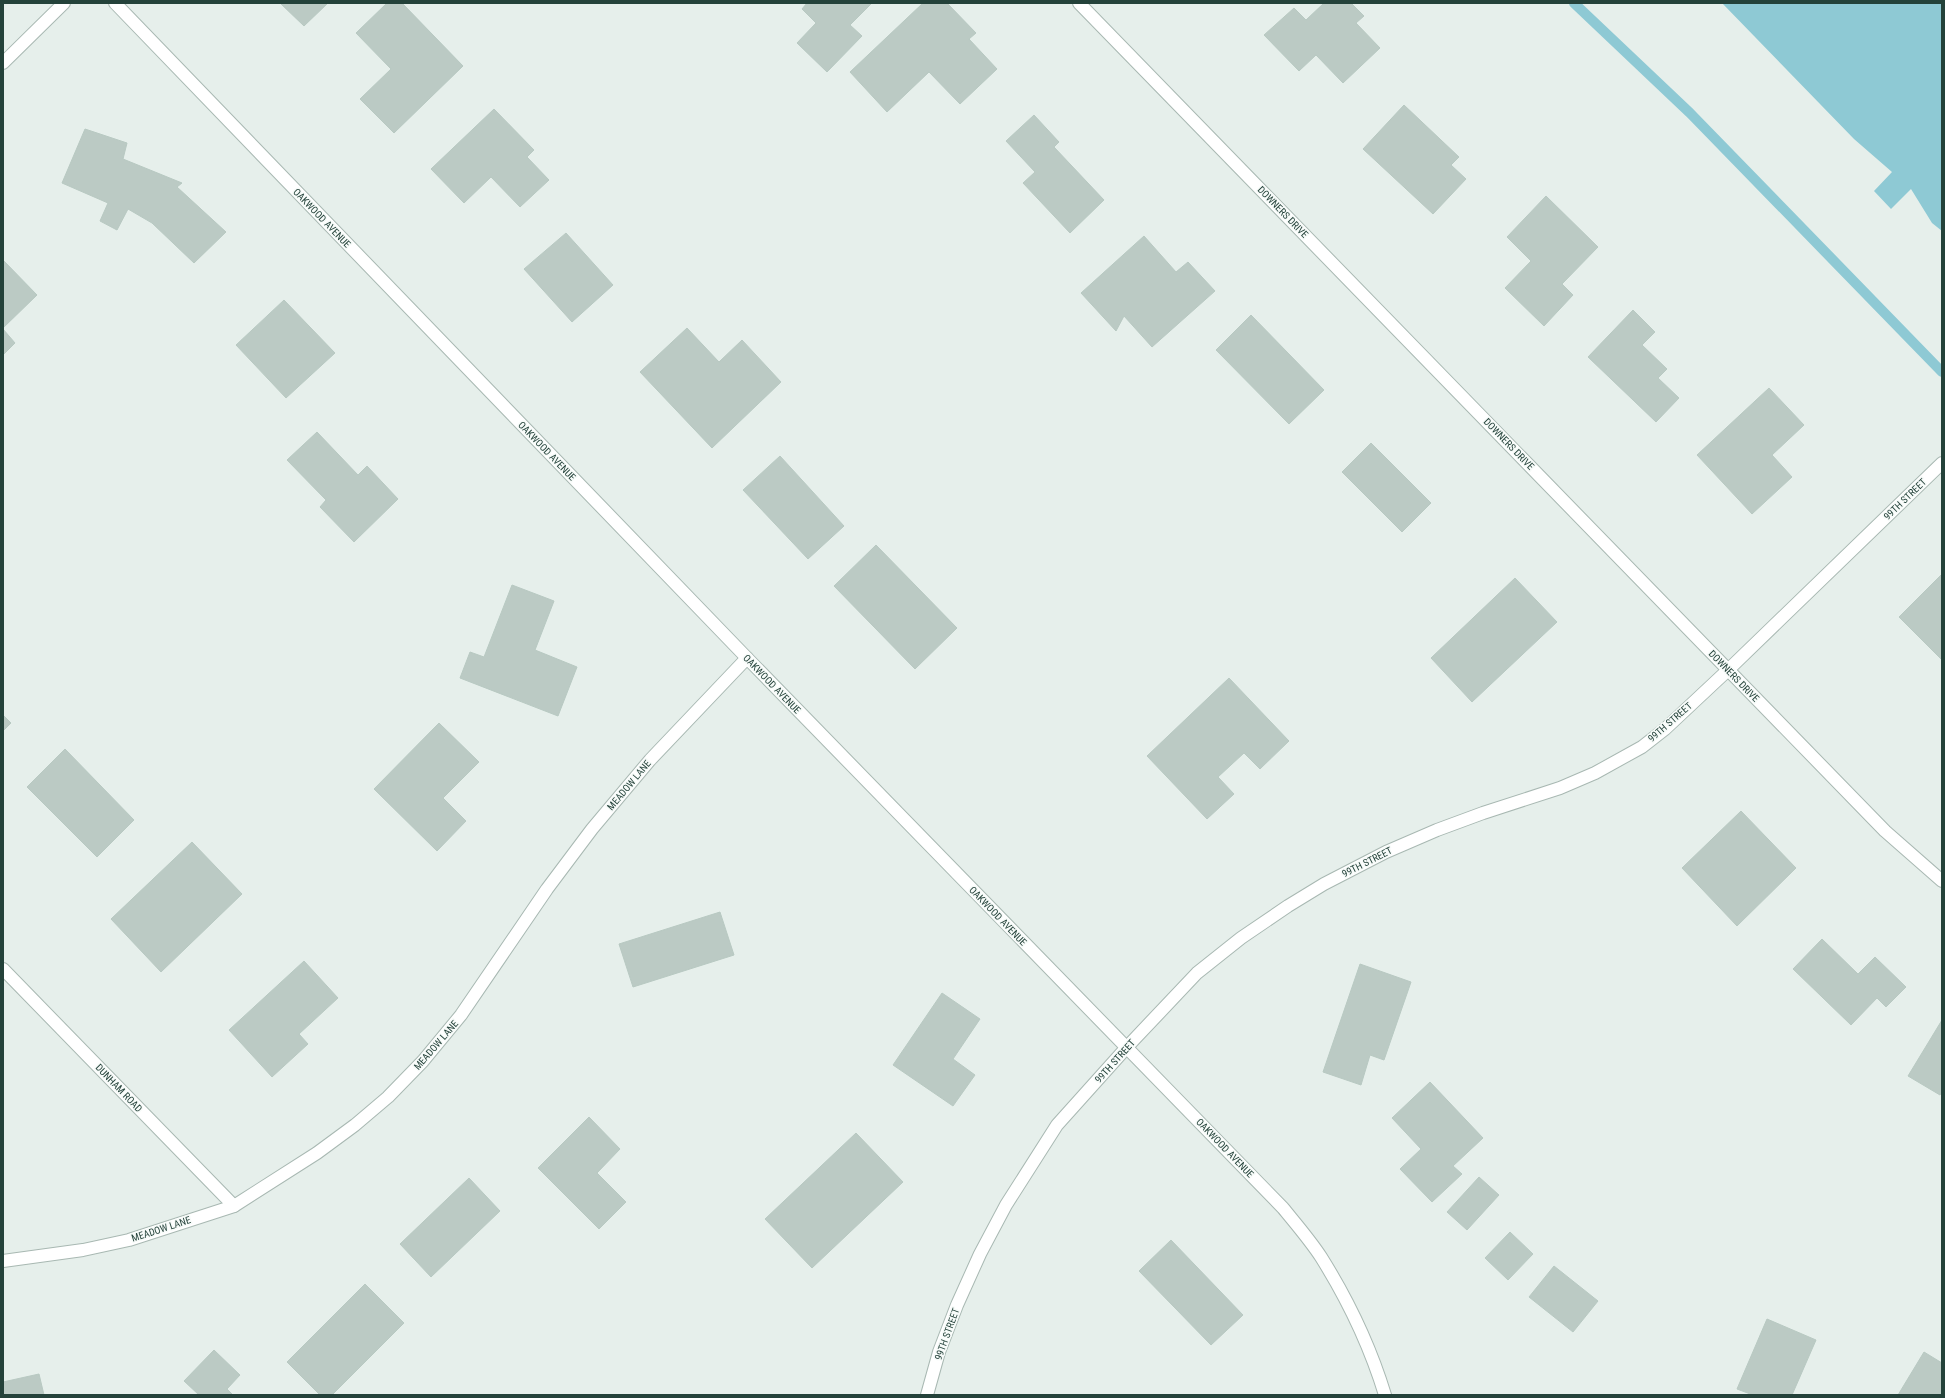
<svg xmlns="http://www.w3.org/2000/svg" width="1945" height="1398" font-family="'Roboto Condensed',sans-serif">
	<style>
		.water { fill: #8ec9d4 }
		.lines { fill: none; stroke-linecap: round; stroke-linejoin: round }
		.stream { stroke: #8ec9d4; stroke-width: 10 }
		.building { fill: #bbcac4; stroke: #b8c9c2 }
		.street-casing { stroke: #a8b8b2; stroke-width: 14 }
		.street { stroke: #fff; stroke-width: 12 }
		.labels { text-anchor: middle; dominant-baseline: central; stroke-width: 3; stroke-linejoin: round; paint-order: stroke }
		.street-label { font-size: 10px; fill: #24423a; stroke: #f7fbf9 }
	</style>
	<rect width="100%" height="100%" fill="#e6efeb"/>
	<path class="water" d="M1722 3H1942V231L1932 223 1911 189 1891 209 1874 191 1892 172 1854 139Z"/>
	<g class="lines">
		<path class="stream" d="M1574 3 1690 113 1942 372"/>
	</g>
	<g class="building">
		<path d="M280 3H328L304 26Z"/>
		<path d="M387 3H402L463 66 394 133 360 99 391 69 356 33Z"/>
		<path d="M807 3H872L850 25 862 36 827 72 797 43 816 23 802 9Z"/>
		<path d="M923 3H947L976 33 969 39 997 69 960 104 929 72 887 112 850 72Z"/>
		<path d="M1324 3H1351L1364 16 1356 23 1380 48 1343 83 1316 55 1299 71 1264 35 1294 8 1306 20Z"/>
		<path d="M1404 105 1459 157 1451 165 1466 179 1433 214 1363 149Z"/>
		<path d="M494 109 534 150 527 157 549 180 520 207 491 177 464 203 431 169Z"/>
		<path d="M1034 115 1059 142 1054 147 1104 200 1070 233 1023 183 1035 172 1006 141Z"/>
		<path d="M85 129 127 143 123 159 182 183 177 187 226 232 194 263 152 223 128 209 117 230 100 221 108 203 62 183Z"/>
		<path d="M1546 196 1598 247 1562 284 1573 295 1544 326 1505 288 1531 261 1507 237Z"/>
		<path d="M566 233 613 285 572 322 524 269Z"/>
		<path d="M1144 236 1176 272 1188 262 1215 291 1152 347 1124 316 1116 331 1081 293Z"/>
		<path d="M3 260 37 295 3 328Z"/>
		<path d="M284 300 335 353 286 398 236 345Z"/>
		<path d="M1633 310 1655 332 1642 345 1667 369 1658 378 1679 398 1656 422 1588 357Z"/>
		<path d="M1251 315 1324 390 1289 424 1216 350Z"/>
		<path d="M687 328 719 362 742 340 781 382 712 448 640 372Z"/>
		<path d="M3 329 15 343 3 355Z"/>
		<path d="M1769 388 1804 425 1772 455 1792 477 1752 514 1697 455Z"/>
		<path d="M317 432 358 475 367 466 398 499 354 542 320 507 326 500 287 460Z"/>
		<path d="M1371 443 1431 503 1402 532 1342 472Z"/>
		<path d="M780 456 844 526 808 559 743 490Z"/>
		<path d="M876 545 957 628 915 669 834 586Z"/>
		<path d="M1942 574V660L1899 617Z"/>
		<path d="M1515 578 1557 622 1472 702 1431 658Z"/>
		<path d="M512 585 554 601 535 650 577 667 558 716 460 678 470 652 484 657Z"/>
		<path d="M1229 678 1289 741 1260 769 1244 753 1218 777 1234 794 1207 819 1147 756Z"/>
		<path d="M3 715 11 723 3 731Z"/>
		<path d="M439 723 479 762 443 798 466 821 437 851 374 789Z"/>
		<path d="M65 749 134 820 97 857 27 787Z"/>
		<path d="M1741 811 1796 868 1737 926 1682 868Z"/>
		<path d="M192 842 242 894 161 972 111 919Z"/>
		<path d="M720 912 734 955 633 987 619 944Z"/>
		<path d="M1822 939 1858 974 1875 957 1906 987 1886 1007 1877 998 1851 1025 1793 969Z"/>
		<path d="M304 961 338 998 299 1034 308 1044 272 1077 229 1030Z"/>
		<path d="M1360 964 1411 982 1384 1060 1370 1055 1361 1085 1323 1072Z"/>
		<path d="M942 993 980 1019 953 1059 975 1075 953 1106 893 1065Z"/>
		<path d="M1942 1020V1092L1940 1095 1908 1076Z"/>
		<path d="M1430 1082 1483 1138 1453 1166 1462 1174 1432 1202 1400 1169 1421 1149 1392 1118Z"/>
		<path d="M589 1117 620 1149 597 1173 626 1202 599 1229 538 1168Z"/>
		<path d="M856 1133 903 1182 812 1268 765 1219Z"/>
		<path d="M1479 1177 1499 1195 1467 1230 1447 1212Z"/>
		<path d="M469 1178 500 1211 431 1277 400 1244Z"/>
		<path d="M1510 1232 1533 1254 1508 1280 1485 1258Z"/>
		<path d="M1171 1240 1243 1315 1211 1345 1139 1271Z"/>
		<path d="M1554 1266 1598 1301 1573 1332 1529 1297Z"/>
		<path d="M365 1284 404 1323 332 1395H320L287 1362Z"/>
		<path d="M1767 1319 1816 1340 1792 1395H1753L1737 1389Z"/>
		<path d="M214 1350 240 1375 227 1389 233 1395H199L184 1381Z"/>
		<path d="M1924 1352 1942 1363V1395H1898Z"/>
		<path d="M39 1374 44 1395H3V1382Z"/>
	</g>
	<g class="lines">
		<defs>
			<g id="street">
				<path d="M115 3 747 658 1283 1208C1296 1224 1310 1240 1321 1257 1348 1300 1370 1346 1385 1395"/>
				<path d="M1079 3 1885 831 1942 881"/>
				<path d="M3 63 64 3"/>
				<path d="M3 969 234 1206"/>
				<path d="M3 1261 83 1250 129 1240 234 1206 317 1153 355 1125 388 1097 423 1061 461 1015 547 889 592 829 650 760 747 658"/>
				<path d="M927 1395 939 1352 957 1305 980 1254 1006 1205 1057 1125 1127 1047 1197 973 1241 938 1288 906 1324 884 1386 852 1437 830 1483 813 1560 788 1595 773 1642 747 1665 729 1728 670 1942 463"/>
			</g>
		</defs>
		<use href="#street" class="street-casing"/>
		<use href="#street" class="street"/>
	</g>
	<g class="labels">
		<g class="street-label">
			<text transform="translate(1283 212) rotate(46)">DOWNERS DRIVE</text>
			<text transform="translate(322 218) rotate(46)">OAKWOOD AVENUE</text>
			<text transform="translate(1509 444) rotate(46)">DOWNERS DRIVE</text>
			<text transform="translate(547 451) rotate(46)">OAKWOOD AVENUE</text>
			<text transform="translate(1905 499) rotate(-44)">99TH STREET</text>
			<text transform="translate(1734 676) rotate(46)">DOWNERS DRIVE</text>
			<text transform="translate(772 684) rotate(46)">OAKWOOD AVENUE</text>
			<text transform="translate(1670 722) rotate(-41)">99TH STREET</text>
			<text transform="translate(629 785) rotate(-50)">MEADOW LANE</text>
			<text transform="translate(1367 862) rotate(-27)">99TH STREET</text>
			<text transform="translate(998 916) rotate(46)">OAKWOOD AVENUE</text>
			<text transform="translate(436 1045) rotate(-49)">MEADOW LANE</text>
			<text transform="translate(1115 1061) rotate(-48)">99TH STREET</text>
			<text transform="translate(119 1088) rotate(46)">DUNHAM ROAD</text>
			<text transform="translate(1225 1148) rotate(46)">OAKWOOD AVENUE</text>
			<text transform="translate(161 1229) rotate(-18)">MEADOW LANE</text>
			<text transform="translate(947 1334) rotate(-70)">99TH STREET</text>
		</g>
	</g>
	<rect width="1945" height="1398" fill="none" stroke="#24423a" stroke-width="8"/>
</svg>
